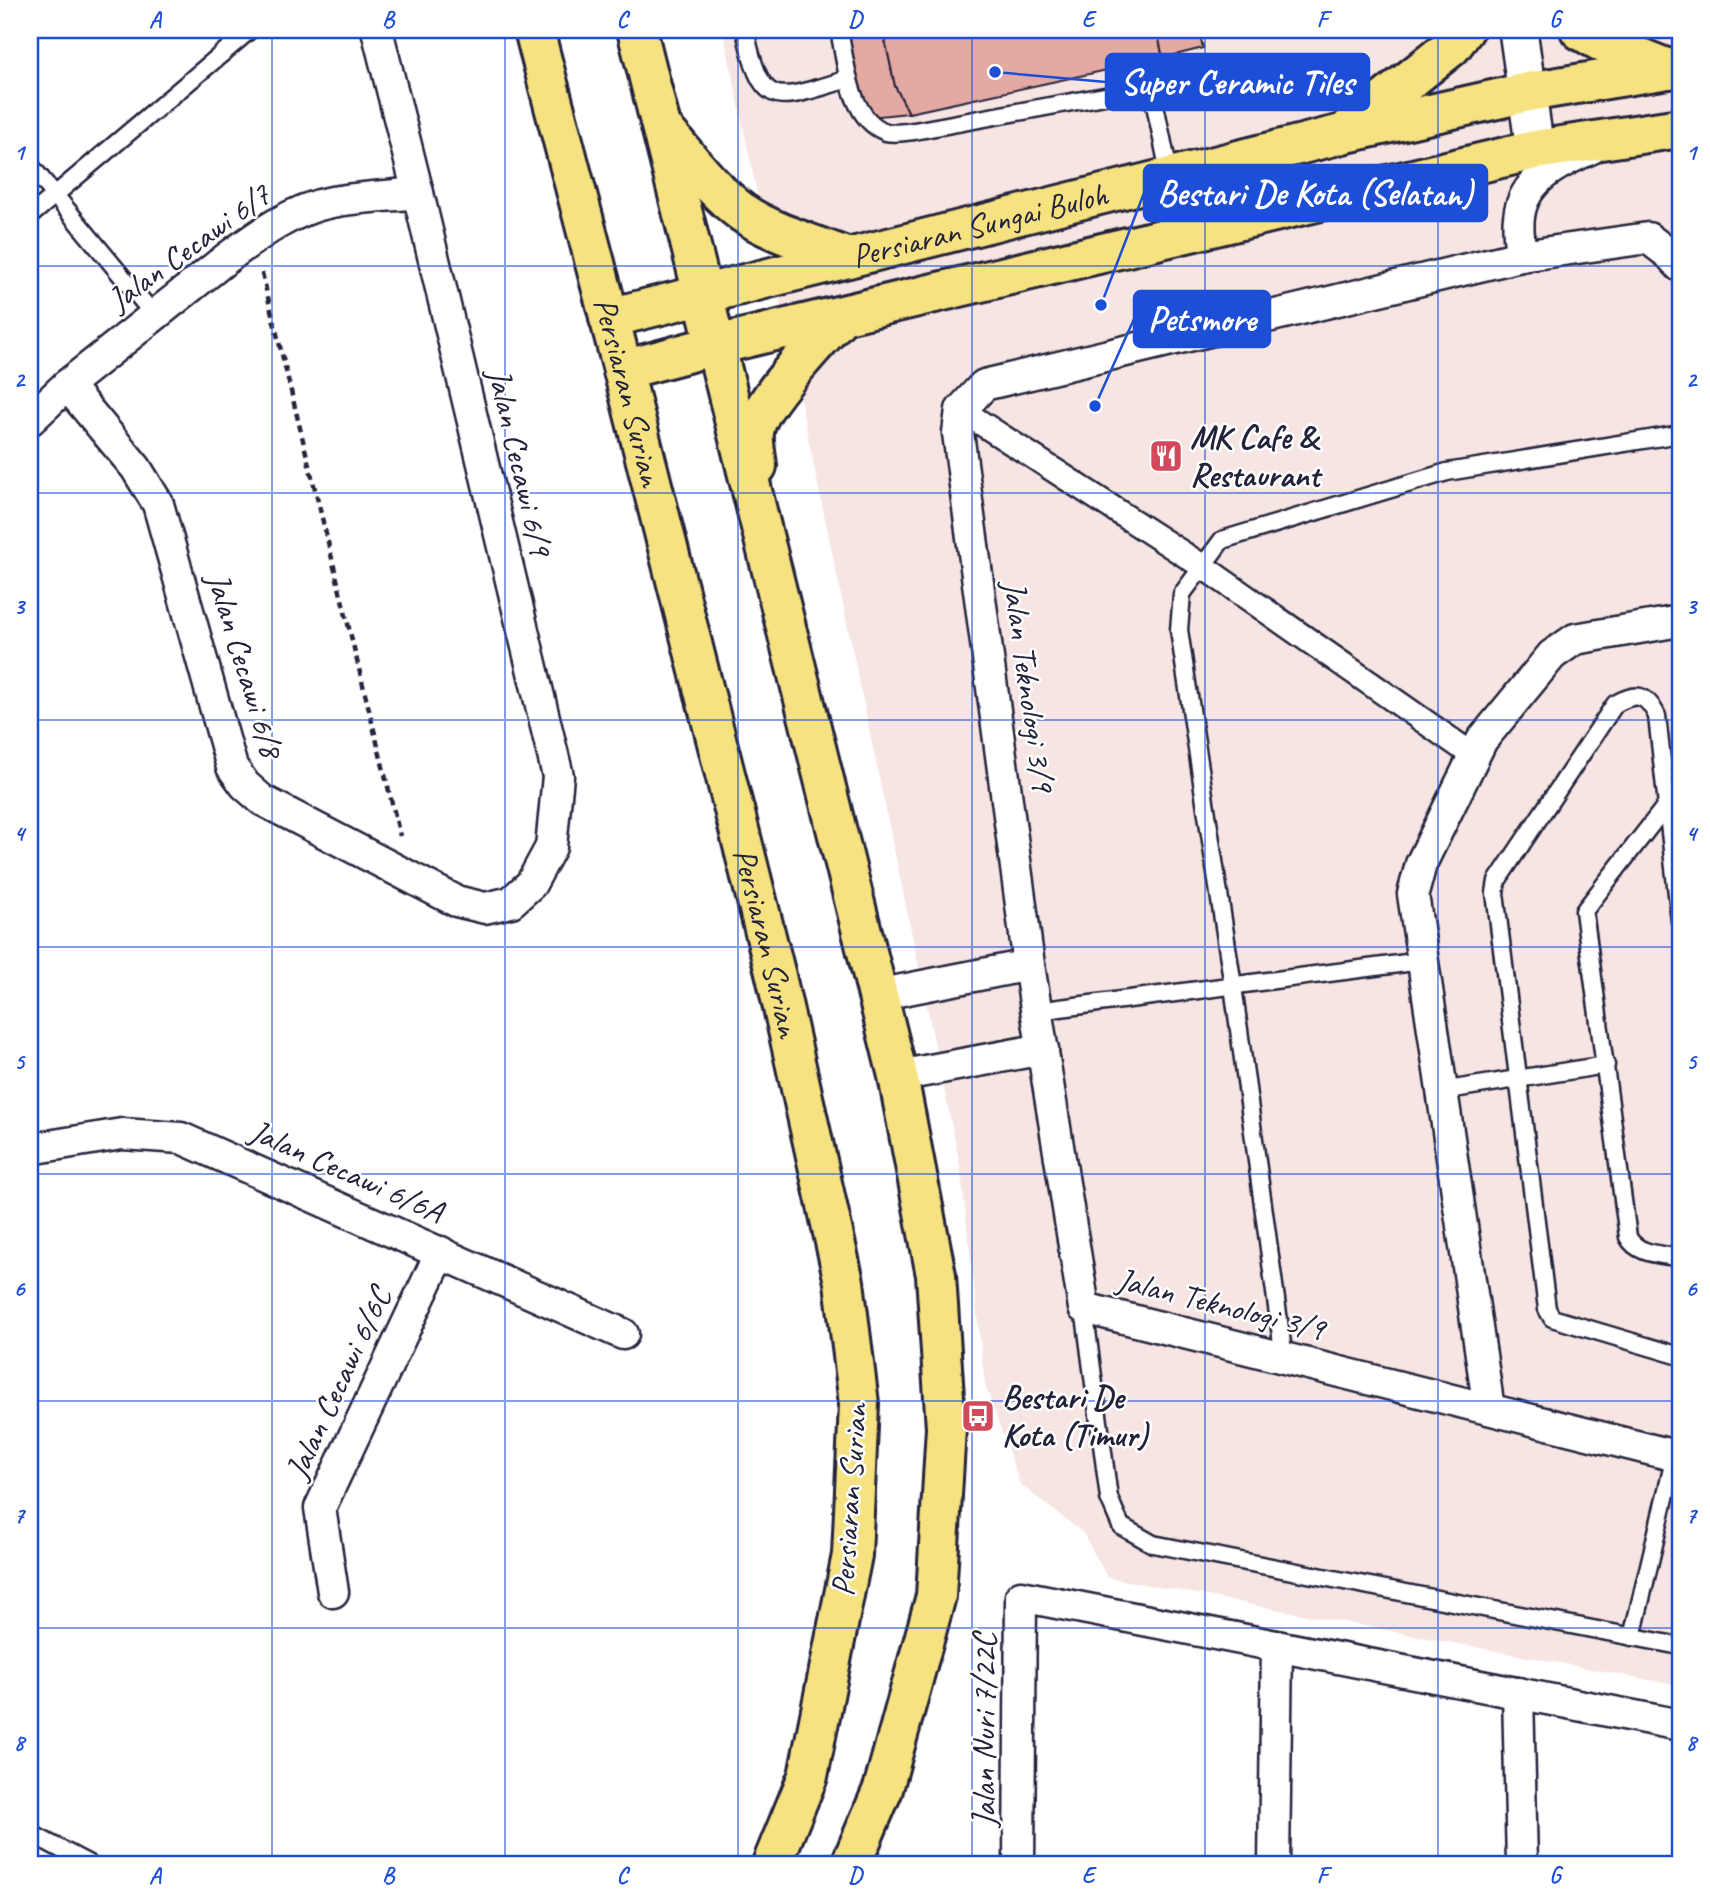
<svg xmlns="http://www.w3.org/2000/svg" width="1710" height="1894" font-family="Caveat,sans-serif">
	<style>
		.built { fill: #f7e5e3 }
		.building { fill: #e4a9a3; stroke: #22223b; stroke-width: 2 }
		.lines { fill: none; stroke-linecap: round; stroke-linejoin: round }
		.service-casing { stroke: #22223b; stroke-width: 21 }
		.pedestrian-casing { stroke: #22223b; stroke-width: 28 }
		.minor-casing { stroke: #22223b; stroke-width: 35 }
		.tertiary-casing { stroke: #22223b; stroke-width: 42 }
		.primary-casing { stroke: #22223b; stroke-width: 44 }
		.path { stroke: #22223b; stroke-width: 4.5; stroke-dasharray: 7 5; stroke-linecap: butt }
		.service { stroke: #fff; stroke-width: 16 }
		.pedestrian { stroke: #fff; stroke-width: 23 }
		.minor { stroke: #fff; stroke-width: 30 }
		.tertiary { stroke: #fff; stroke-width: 37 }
		.primary { stroke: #f7e281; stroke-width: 38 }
		.grid { fill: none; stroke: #1d4ed8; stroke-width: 2; stroke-opacity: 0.55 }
		.labels { text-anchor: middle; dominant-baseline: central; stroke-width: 5; stroke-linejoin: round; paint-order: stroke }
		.street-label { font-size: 33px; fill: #22223b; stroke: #fff }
		.poi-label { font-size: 33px; font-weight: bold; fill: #22223b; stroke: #fff; text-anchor: start }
		.leader { fill: none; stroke: #1d4ed8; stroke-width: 2.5 }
		.callout-dot { fill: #1d4ed8; stroke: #fff; stroke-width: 2.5 }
		.callout { fill: #1d4ed8; stroke: #1d4ed8; stroke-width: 2.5 }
		.callout-label { font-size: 35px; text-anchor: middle; font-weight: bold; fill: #fff }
		.neatline { fill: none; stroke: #1d4ed8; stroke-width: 2.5 }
		.grid-label { font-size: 23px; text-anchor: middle; font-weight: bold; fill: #1d4ed8 }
	</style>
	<rect width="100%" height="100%" fill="#fff"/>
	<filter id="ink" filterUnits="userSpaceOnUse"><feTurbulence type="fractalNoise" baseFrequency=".0143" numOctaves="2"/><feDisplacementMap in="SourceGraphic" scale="14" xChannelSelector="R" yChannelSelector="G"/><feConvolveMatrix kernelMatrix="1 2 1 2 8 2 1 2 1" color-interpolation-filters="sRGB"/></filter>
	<g filter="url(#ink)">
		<path class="built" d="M723 30H1680V1686L1107 1577 1083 1533 1020 1484 985 1385 960 1165Z"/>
		<g class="building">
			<path d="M844 30H883L895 86 909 113 860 118Z"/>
			<path d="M883 30H1157L1163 58 909 113 895 86Z"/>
			<path d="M1157 30H1199L1203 48 1163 58Z"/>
		</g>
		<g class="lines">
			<defs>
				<g id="service">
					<path d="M745 30C763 115 777 99 849 79"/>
					<path d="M839 30C846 62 849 119 886 132 894 134 905 132 914 131L1132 91 1145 94 1155 105 1170 177"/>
					<path d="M30 165 154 315"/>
					<path d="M30 216 250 30"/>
					<path d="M1667 804 1584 911 1628 1237C1637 1255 1662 1254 1680 1258"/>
					<path d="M1680 921 1657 716C1646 693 1636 692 1615 704L1497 881 1495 893 1547 1309 1552 1318 1680 1356"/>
					<path d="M1037 1011 1422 961"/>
					<path d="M1441 1091 1606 1065"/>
					<path d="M1084 1308 1109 1498 1121 1526 1153 1544 1680 1646"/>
					<path d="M1284 1358 1233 986 1179 630 1182 594 1222 540 1447 472 1680 434"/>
					<path d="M1632 1637 1675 1456"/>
					<path d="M30 1833 89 1864"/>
				</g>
				<path id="pedestrian" d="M961 410 1202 566 1474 756"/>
				<g id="minor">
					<path d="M1521 256C1520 243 1517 229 1519 217 1523 179 1560 162 1592 148"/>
					<path d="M1680 266 1669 254 1648 238 1521 256 984 385 961 410 958 433 1029 965 1084 1308 1680 1457"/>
					<path d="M67 385 136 468 158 504 232 767 245 785 262 800 456 901 485 908 511 902 531 884 551 847 558 776 418 193 377 30"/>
					<path d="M30 420 67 385 227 258C258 235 293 209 332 202 360 197 390 196 418 193"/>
					<path d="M877 995 1029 965"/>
					<path d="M898 1076 1043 1049"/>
					<path d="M30 1149 122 1134 181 1138 623 1334"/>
					<path d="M1489 1409 1413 894 1421 864 1482 740 1552 655 1575 639 1680 621"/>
					<path d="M333 1592 320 1508 441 1252"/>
					<path d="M1518 1693 1522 1864"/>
					<path d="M1019 1864 1021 1596 1680 1725"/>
					<path d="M1274 1864 1277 1646"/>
				</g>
				<path id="tertiary" d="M1518 30 1535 150"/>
				<g id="primary">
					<path id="s1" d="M534 30 623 370 776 976 844 1282 859 1404 852 1555 808 1776 772 1864"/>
					<path d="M637 30 898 1076 936 1275 946 1428 936 1596 883 1789 851 1864"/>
					<path d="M1580 30 1605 44 1668 69"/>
					<path d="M1352 126 1451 47 1464 30"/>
					<path d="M664 130C689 158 713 191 743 213 770 232 816 245 848 258"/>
					<path id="s2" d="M609 318 1342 134 1528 92 1680 67"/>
					<path d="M623 370 716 345 1535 150 1680 128"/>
					<path d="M757 466C756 456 753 443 754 433 756 406 821 338 841 316"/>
				</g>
			</defs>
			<use href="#service" class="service-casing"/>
			<use href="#pedestrian" class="pedestrian-casing"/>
			<use href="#minor" class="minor-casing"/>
			<use href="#tertiary" class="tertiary-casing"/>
			<use href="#primary" class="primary-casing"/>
			<path class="path" d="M262 273 400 836"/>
			<use href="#service" class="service"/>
			<use href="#pedestrian" class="pedestrian"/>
			<use href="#minor" class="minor"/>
			<use href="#tertiary" class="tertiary"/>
			<use href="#primary" class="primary"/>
		</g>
	</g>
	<path class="grid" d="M272 30V1864M505 30V1864M738 30V1864M972 30V1864M1205 30V1864M1438 30V1864M30 266H1680M30 493H1680M30 720H1680M30 947H1680M30 1174H1680M30 1401H1680M30 1628H1680"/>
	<defs>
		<symbol id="restaurant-square" viewBox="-11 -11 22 22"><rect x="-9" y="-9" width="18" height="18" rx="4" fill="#d1495b" stroke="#fff"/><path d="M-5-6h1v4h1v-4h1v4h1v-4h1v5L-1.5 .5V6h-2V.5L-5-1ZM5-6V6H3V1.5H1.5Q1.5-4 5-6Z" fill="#fff"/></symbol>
		<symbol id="bus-square" viewBox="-11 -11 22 22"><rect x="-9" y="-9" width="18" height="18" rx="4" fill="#d1495b" stroke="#fff"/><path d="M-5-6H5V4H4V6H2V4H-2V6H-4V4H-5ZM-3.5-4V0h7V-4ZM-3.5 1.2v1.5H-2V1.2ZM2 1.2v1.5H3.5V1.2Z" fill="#fff"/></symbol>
	</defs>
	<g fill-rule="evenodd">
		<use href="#restaurant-square" x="1147" y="437" width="38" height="38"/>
		<use href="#bus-square" x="959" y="1397" width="38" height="38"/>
	</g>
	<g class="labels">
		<g class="street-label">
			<text stroke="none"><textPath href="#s2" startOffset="382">Persiaran Sungai Buloh</textPath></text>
			<text transform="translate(189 247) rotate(-36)">Jalan Cecawi 6/7</text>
			<text stroke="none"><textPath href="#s1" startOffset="374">Persiaran Surian</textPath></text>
			<text transform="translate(520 462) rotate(77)">Jalan Cecawi 6/9</text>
			<text transform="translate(245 665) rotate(73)">Jalan Cecawi 6/8</text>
			<text transform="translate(1029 686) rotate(82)">Jalan Teknologi 3/9</text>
			<text stroke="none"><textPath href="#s1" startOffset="942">Persiaran Surian</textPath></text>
			<text transform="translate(347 1171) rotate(24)">Jalan Cecawi 6/6A</text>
			<text transform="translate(1221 1304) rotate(14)">Jalan Teknologi 3/9</text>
			<text transform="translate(338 1383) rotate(-65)">Jalan Cecawi 6/6C</text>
			<text transform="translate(849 1500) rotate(-86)">Persiaran Surian</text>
			<text transform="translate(984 1730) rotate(-90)">Jalan Nuri 7/22C</text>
		</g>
		<g class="poi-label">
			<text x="1190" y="437">MK Cafe &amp;<tspan x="1190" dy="38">Restaurant</tspan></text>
			<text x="1002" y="1397">Bestari De<tspan x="1002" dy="38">Kota (Timur)</tspan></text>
		</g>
	</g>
	<path class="leader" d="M995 72L1106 82M1101 305L1144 193M1095 406L1134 319"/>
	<g class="callout-dot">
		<circle cx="995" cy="72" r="7"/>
		<circle cx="1101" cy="305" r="7"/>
		<circle cx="1095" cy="406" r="7"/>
	</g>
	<g class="callout">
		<rect x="1106" y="54" width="263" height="56" rx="7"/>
		<rect x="1144" y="165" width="343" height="56" rx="7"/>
		<rect x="1134" y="291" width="136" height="56" rx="7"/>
	</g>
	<g class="callout-label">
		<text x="1237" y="94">Super Ceramic Tiles</text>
		<text x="1315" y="205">Bestari De Kota (Selatan)</text>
		<text x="1202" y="331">Petsmore</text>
	</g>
	<rect width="1710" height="1894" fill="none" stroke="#fff" stroke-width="77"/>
	<rect x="38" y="38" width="1634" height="1818" class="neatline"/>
	<g class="grid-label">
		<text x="155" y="27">A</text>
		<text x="388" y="27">B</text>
		<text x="622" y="27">C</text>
		<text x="855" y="27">D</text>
		<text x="1088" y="27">E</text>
		<text x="1322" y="27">F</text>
		<text x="1555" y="27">G</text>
		<text x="19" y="160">1</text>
		<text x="1691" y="160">1</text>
		<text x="19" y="387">2</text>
		<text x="1691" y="387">2</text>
		<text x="19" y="614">3</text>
		<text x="1691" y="614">3</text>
		<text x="19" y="841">4</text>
		<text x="1691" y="841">4</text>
		<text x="19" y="1069">5</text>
		<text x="1691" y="1069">5</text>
		<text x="19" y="1296">6</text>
		<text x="1691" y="1296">6</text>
		<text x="19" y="1523">7</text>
		<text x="1691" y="1523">7</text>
		<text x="19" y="1750">8</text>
		<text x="1691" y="1750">8</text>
		<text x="155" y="1883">A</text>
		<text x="388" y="1883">B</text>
		<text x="622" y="1883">C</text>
		<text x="855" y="1883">D</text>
		<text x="1088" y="1883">E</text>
		<text x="1322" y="1883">F</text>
		<text x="1555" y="1883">G</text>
	</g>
</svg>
